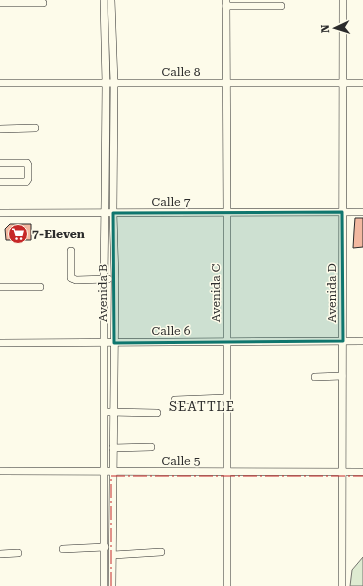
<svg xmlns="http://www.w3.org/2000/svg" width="363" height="586" font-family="'Roboto Serif',serif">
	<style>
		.green { fill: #deebd1; stroke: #74746e }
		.building { fill: #f2b8a0; stroke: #2b2b2b }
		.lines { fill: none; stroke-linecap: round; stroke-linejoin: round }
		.minor-casing { stroke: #2b2b2b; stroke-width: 8 }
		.minor { stroke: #fdfbea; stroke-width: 7 }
		.power { stroke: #c62828; stroke-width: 1; stroke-dasharray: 14 3 2 3; stroke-linecap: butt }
		.marked { fill: #0f766e; fill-opacity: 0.2; stroke: #0f766e; stroke-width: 3; stroke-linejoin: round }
		.labels { text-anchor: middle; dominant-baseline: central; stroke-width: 3; stroke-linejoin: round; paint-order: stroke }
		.street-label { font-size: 12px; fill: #2b2b2b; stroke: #fdfbea }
		.poi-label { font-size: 12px; font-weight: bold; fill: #2b2b2b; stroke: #fdfbea; text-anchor: start }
		.neighbourhood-label { font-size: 13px; letter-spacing: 1px; fill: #2b2b2b; stroke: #fdfbea }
	</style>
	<rect width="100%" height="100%" fill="#fdfbea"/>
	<path class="green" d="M363 557V586H350L352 570Z"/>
	<g class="building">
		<path d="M355 218H363V247L353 248 354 231Z"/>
		<path d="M10 224H31V240H6L5 229Z"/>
	</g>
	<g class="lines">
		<defs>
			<g id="minor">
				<path d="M104 0 106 83 105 200 104 279V586"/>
				<path d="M111 0 114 83 113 213 115 279 112 586"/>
				<path d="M226 0 227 213V586"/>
				<path d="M0 3H43"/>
				<path d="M226 6H281"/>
				<path d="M0 83H363"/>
				<path d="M0 129 35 128"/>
				<path d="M0 163H27L28 165V179L26 182H0"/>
				<path d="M0 213 363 212"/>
				<path d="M71 251V278L76 280 108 279"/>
				<path d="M0 287H40"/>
				<path d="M0 343 363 341"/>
				<path d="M315 377 342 376"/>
				<path d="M175 400 226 398"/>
				<path d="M109 412 157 413"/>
				<path d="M113 448 151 447"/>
				<path d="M0 471 363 472"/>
				<path d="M63 549 105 547"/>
				<path d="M0 554 18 553"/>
				<path d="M113 555 161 552"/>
				<path d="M342 586C341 391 344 195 343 0"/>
			</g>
		</defs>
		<use href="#minor" class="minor-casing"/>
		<use href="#minor" class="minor"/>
		<path class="power" d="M111 586V476H363"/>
	</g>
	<path class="marked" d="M342 212 343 341 114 343 113 213Z"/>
	<defs>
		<symbol id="supermarket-disc" viewBox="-11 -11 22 22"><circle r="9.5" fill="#c62828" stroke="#fdfbea"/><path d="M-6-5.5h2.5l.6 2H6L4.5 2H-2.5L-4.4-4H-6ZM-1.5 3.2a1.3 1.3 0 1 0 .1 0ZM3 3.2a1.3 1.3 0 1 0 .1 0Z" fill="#fff"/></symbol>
	</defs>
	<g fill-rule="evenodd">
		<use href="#supermarket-disc" x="7" y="223" width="22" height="22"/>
	</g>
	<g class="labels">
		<g class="street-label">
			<text x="181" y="72">Calle 8</text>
			<text x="171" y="202">Calle 7</text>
			<text transform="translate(103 293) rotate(-90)">Avenida B</text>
			<text transform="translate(216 293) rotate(-90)">Avenida C</text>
			<text transform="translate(332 293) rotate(-90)">Avenida D</text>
			<text x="171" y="331">Calle 6</text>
			<text x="181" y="461">Calle 5</text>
		</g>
		<g class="poi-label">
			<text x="32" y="234">7-Eleven</text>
		</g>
		<g class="neighbourhood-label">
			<text x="202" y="406">SEATTLE</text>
		</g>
	</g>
	<g transform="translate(335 28) rotate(266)" stroke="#fdfbea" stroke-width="3" paint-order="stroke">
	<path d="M0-3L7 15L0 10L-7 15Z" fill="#2b2b2b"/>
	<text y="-6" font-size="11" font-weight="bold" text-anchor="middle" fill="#2b2b2b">N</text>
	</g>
</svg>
